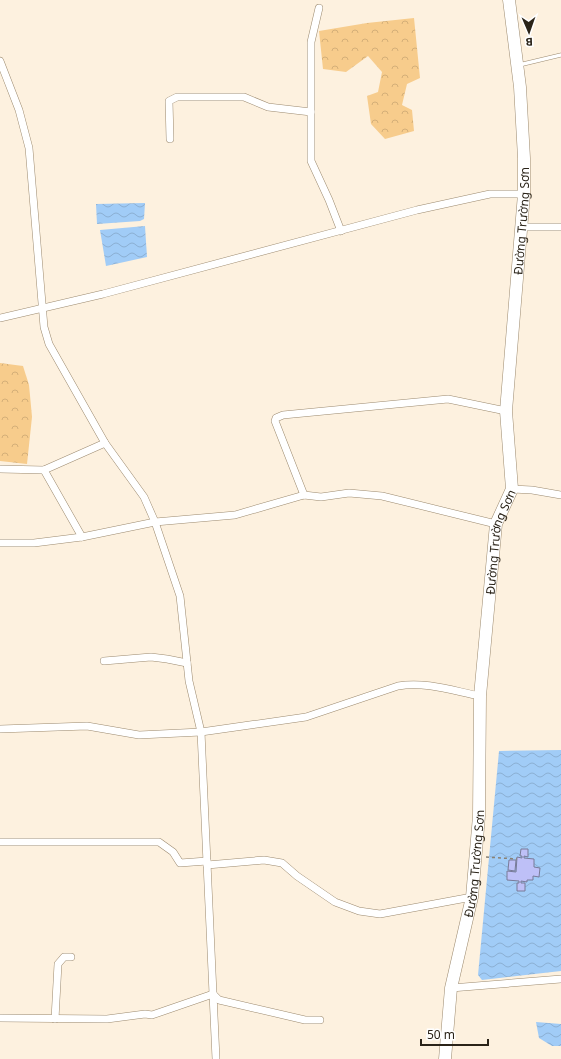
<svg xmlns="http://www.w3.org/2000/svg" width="561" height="1059" font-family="'Noto Sans',sans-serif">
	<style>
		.forest { fill: url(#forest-crowns) }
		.water { fill: url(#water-waves) }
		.building { fill: #bec0f7; stroke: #787a97 }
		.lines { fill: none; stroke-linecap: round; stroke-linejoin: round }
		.service-casing { stroke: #9c8a6f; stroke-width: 4.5 }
		.minor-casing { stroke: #9c8a6f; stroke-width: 8 }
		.trunk-casing { stroke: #9c8a6f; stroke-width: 13 }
		.path { stroke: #8a8173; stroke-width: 1.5; stroke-dasharray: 3 3; stroke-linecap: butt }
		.service { stroke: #fff; stroke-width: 3.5 }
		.minor { stroke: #fff; stroke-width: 7 }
		.trunk { stroke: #fff; stroke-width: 12 }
		.labels { text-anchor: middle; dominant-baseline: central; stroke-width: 3; stroke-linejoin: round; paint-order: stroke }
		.street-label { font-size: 12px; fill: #2a2318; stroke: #fff }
	</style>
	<defs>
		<pattern id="forest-crowns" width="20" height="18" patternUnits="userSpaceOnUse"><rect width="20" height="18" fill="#f7cc8c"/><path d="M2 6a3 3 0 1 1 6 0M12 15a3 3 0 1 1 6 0" fill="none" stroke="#d4af78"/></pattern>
		<pattern id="water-waves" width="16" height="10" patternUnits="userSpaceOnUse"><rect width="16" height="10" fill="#a1ccf7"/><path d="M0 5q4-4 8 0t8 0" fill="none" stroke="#8bafd3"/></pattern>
	</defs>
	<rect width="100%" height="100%" fill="#fdf1df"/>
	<g class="forest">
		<path d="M414 18 420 78 407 84 402 105 412 110 414 131 385 139 371 124 367 96 378 92 382 72 368 56 346 72 323 69 319 31 367 23Z"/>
		<path d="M0 363 23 366 29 385 32 417 27 464 0 461Z"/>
	</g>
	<g class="water">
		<path d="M145 203 144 219 140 221 97 224 96 204Z"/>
		<path d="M145 226 147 257 106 266 100 230Z"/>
		<path d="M561 750V971L482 980 478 975 499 751Z"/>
		<path d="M536 1022 561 1024V1046H552L539 1038Z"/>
	</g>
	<g class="building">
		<path d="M521 849H528V857L524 856V858L534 859V867L540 868 539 877 533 876V880H527V882L521 881V883H525V891H517V883H519V881L507 880V871L516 872 517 857 522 858V856H520Z"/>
		<path d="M509 860H516L515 871 508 870Z"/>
	</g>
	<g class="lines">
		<defs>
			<path id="service" d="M519 65 561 55"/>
			<g id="minor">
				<path d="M319 8 311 42V161L329 200 341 231"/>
				<path d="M0 61 19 110 29 148 44 327 49 344 105 443 144 497 155 522 180 596 189 681 201 732 216 1059"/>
				<path d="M170 139 169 101 177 97H244L268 107 311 112"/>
				<path d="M521 227H561"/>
				<path d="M0 318 103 294 417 210 490 194H524"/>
				<path d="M0 469 44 470 105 443"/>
				<path d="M44 470 82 537"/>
				<path d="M512 489 532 490 561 495"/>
				<path d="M304 495 275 421 276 418 283 415 448 399 506 411"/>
				<path d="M0 543H34L82 537 155 522 235 515 304 495 321 497 349 493 382 496 496 524"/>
				<path d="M104 661 151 657 167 659 187 663"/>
				<path d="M0 729 87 726 139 735 201 732 306 717 398 686C425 681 454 691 480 696"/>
				<path d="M0 842H159L173 852 180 863 207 861"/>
				<path d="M207 865 264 860 282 863 297 876 335 902 359 911 380 914 472 897"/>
				<path d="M451 988 561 979"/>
				<path d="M0 1018 107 1019 145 1014 152 1015 213 994 219 1000 305 1020H320"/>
				<path d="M55 1019 58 964 64 957H71"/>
			</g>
			<g id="trunk">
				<path id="s1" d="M445 1059 451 988 472 897 479 816 480 696 496 524 512 489 506 411 524 194V158L520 87 509 0"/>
			</g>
		</defs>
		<use href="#service" class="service-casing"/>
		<use href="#minor" class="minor-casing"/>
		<use href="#trunk" class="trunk-casing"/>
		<path class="path" d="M486 857 517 859"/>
		<use href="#service" class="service"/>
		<use href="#minor" class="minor"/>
		<use href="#trunk" class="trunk"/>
	</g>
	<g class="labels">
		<g class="street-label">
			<text stroke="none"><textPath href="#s1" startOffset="846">Đường Trường Sơn</textPath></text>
			<text stroke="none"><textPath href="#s1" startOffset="522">Đường Trường Sơn</textPath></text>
			<text stroke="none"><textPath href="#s1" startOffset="198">Đường Trường Sơn</textPath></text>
		</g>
	</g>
	<g transform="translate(529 32) rotate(178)" stroke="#ffffff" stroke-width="3" paint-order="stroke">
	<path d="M0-3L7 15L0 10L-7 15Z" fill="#2a2318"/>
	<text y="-6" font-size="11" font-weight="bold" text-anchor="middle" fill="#2a2318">B</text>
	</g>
	<path d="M421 1039v6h67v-6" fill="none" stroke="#2a2318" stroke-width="2"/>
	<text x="427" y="1039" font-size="12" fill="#2a2318" stroke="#ffffff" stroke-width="3" paint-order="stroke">50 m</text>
</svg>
